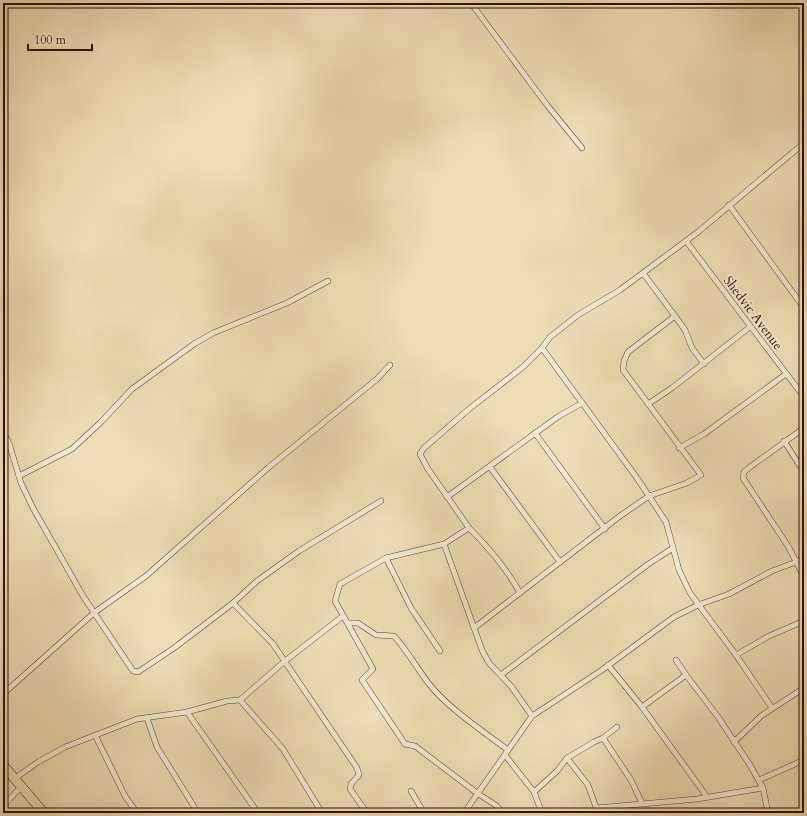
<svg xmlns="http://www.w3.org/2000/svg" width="807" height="816" font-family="Cardo,serif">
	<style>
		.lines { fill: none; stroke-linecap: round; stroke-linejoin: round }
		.street-casing { stroke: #5c422e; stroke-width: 6 }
		.highway-casing { stroke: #2c0e00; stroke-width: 10 }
		.street { stroke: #f3e9d0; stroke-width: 5 }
		.highway { stroke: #edddb6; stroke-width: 9 }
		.labels { text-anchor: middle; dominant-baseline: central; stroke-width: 4; stroke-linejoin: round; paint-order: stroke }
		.street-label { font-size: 13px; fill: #2c0e00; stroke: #f3e9d0 }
	</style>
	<rect width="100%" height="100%" fill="#edddb6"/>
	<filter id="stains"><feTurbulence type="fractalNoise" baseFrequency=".005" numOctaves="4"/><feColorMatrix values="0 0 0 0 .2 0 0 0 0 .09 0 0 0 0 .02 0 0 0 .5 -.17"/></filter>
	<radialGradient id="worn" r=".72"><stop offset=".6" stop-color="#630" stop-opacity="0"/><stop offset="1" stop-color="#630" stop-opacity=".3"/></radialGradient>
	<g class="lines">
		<defs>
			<g id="street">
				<path d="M471 3 547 105 582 148"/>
				<path d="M729 205 804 308"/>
				<path d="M686 241 804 397"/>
				<path d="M675 316 685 330 692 348 704 364"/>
				<path d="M542 348 637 478 666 522 679 570 690 593 736 655 772 708"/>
				<path d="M648 404 672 388 750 327"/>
				<path d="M804 428 750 467 744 472 743 478 788 546 804 577"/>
				<path d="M3 431 9 443 21 483 33 508 83 596 133 671 138 672 174 648 233 603"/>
				<path d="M535 433 605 529"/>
				<path d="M784 441 804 472"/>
				<path d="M679 448 704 434 786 374"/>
				<path d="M490 467 560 562"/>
				<path d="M19 476 72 449 101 422 132 389 194 344 213 333 287 303 328 281"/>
				<path d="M447 497 559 416 582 403"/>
				<path d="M469 528 428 469 420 454 424 448 469 409 523 367 542 348 550 337 578 315 620 290 698 232 804 143"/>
				<path d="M444 544 482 650 489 663 511 686 532 716"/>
				<path d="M386 558 411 608 440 651"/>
				<path d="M348 623H358L376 635 394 636C408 651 417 669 430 685 448 708 484 732 508 750"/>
				<path d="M474 628 620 516 649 496 687 483 701 475 623 370 624 361 628 352 675 316 643 273"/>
				<path d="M736 655 769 636 804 621"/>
				<path d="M676 660 686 675"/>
				<path d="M608 665 642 707 707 797"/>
				<path d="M501 675 647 565 673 548"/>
				<path d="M3 694 95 612 146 576 269 467 377 379 390 365"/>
				<path d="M240 700 283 749 322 813"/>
				<path d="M642 707 686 675 718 717 750 765 763 788 768 813"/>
				<path d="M187 712 258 813"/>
				<path d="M147 718 157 747 198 813"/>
				<path d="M95 735 125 796 137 813"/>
				<path d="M603 738 631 780 642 803"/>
				<path d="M734 742 761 716 804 688"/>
				<path d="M505 755 534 792 542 813"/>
				<path d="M567 758 588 785 598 813"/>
				<path d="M14 779 38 762 65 747 137 719 187 712 227 701 240 700 285 661 343 616"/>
				<path d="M759 780 804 760"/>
				<path d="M411 791 424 813"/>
				<path d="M534 792 557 771 567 758 594 742 603 738 617 727"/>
				<path d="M3 806 18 790"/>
				<path d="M597 808 697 799 763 788"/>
				<path d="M367 813 350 789 351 784 359 775 357 768 273 644 233 603 257 581 299 551 381 501"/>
				<path d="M464 813 532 716 602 670 674 617 698 605 729 594 772 571 804 559"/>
				<path d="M502 813 497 806 477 793 415 746 405 744 362 680 373 669 335 601 340 584 386 558 444 544 469 528C488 547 507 569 520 593"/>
			</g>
			<path id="highway" d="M3 765 44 813"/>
		</defs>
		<use href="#street" class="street-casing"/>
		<use href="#highway" class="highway-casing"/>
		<use href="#street" class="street"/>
		<use href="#highway" class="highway"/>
	</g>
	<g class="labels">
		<g class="street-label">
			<text transform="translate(753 313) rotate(53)">Shedvic Avenue</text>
		</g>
	</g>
	<rect width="807" height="816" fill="none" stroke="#edddb6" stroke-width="16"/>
	<rect x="4" y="4" width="799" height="808" fill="none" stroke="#2c0e00" stroke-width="2"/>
	<rect x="8" y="8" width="791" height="800" fill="none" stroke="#2c0e00"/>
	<path d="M28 44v6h64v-6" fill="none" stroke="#2c0e00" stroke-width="2"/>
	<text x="34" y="44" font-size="12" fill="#2c0e00" stroke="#f3e9d0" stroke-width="3" paint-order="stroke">100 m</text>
	<rect width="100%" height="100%" filter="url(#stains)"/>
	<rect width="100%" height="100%" fill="url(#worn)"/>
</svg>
